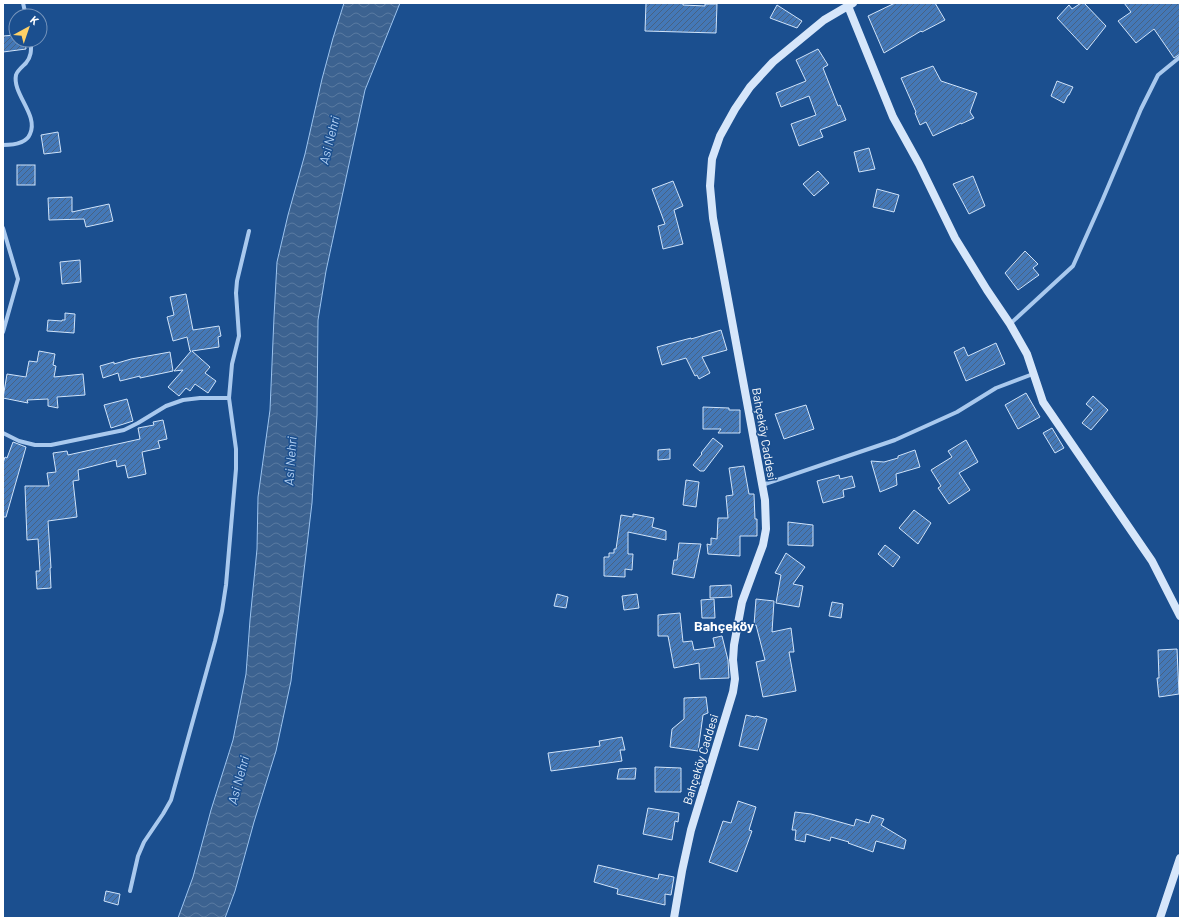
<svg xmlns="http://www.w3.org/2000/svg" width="1183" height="921" font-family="Barlow,sans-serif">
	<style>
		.water { fill: url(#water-waves); stroke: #9cc4f0 }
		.building { fill: url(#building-hatch); stroke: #cfe3fa }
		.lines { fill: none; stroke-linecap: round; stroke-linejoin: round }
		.street { stroke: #a9c9ee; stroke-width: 4 }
		.secondary { stroke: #d6e6fa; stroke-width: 8 }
		.labels { text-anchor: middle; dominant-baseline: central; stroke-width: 3; stroke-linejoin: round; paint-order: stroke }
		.street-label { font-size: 12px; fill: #fff; stroke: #1b4f8f }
		.water-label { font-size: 13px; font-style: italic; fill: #b5d3f5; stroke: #1b4f8f }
		.quarter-label { font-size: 14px; font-weight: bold; fill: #fff; stroke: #1b4f8f }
	</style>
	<defs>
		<pattern id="water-waves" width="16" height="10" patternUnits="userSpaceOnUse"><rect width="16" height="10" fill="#3c6290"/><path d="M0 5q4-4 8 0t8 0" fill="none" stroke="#597aa1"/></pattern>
		<pattern id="building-hatch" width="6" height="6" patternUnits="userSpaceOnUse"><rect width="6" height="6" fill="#4478b7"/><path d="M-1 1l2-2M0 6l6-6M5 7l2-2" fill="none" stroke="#486282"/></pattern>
	</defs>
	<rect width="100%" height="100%" fill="#1b4f8f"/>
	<path class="water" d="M344 3H400L365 90 326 271 318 320 317 415 312 503 291 681 276 751 254 822 235 891 225 918H178L193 877 211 810 233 740 246 674 250 620 257 549 258 497 270 410 274 317 277 262 288 215 305 154 322 79 333 38Z"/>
	<g class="building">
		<path d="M646 3H683V5L705 6V4H717L716 33 645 31Z"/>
		<path d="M895 3H935L945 20 922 32 921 31 884 53 868 16Z"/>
		<path d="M1081 3H1084L1106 26 1087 50 1057 18 1069 5 1072 9Z"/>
		<path d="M1124 3H1180V54L1174 58 1154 29 1136 43 1118 21 1131 12Z"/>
		<path d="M777 5 802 21 797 28 770 18Z"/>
		<path d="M16 35V40H25L26 49 3 52V36Z"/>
		<path d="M818 49 828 65 823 68 838 106 840 105 846 120 820 130 823 137 799 146 791 124 816 115 809 96 781 107 776 93 806 81 796 60Z"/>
		<path d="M933 66 941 81 977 93 970 112 974 118 961 124V123L933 136 926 122 920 125 915 113 916 112 901 78Z"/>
		<path d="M1057 81 1073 87 1069 95H1068L1064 103 1051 96Z"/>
		<path d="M58 132 61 152 44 154 41 135Z"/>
		<path d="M869 148 875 169 859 172 854 152Z"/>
		<rect x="17" y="165" width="18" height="20"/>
		<path d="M818 171 829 183 814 196 803 184Z"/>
		<path d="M973 176 985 206 969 214 953 184Z"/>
		<path d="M673 181 683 206 674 210 683 244 663 249 658 226 665 224 652 189Z"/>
		<path d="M877 189 899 195 894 212 873 207Z"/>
		<path d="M72 197V212L109 204 113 221 86 227 84 219 49 220 48 198Z"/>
		<path d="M1025 251 1038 264 1033 268 1039 275 1018 290 1005 273Z"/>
		<path d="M80 260 81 282 62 284 60 262Z"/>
		<path d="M186 294 193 330 219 326 221 336 218 337 219 347 192 351 210 367 205 373 216 381 208 393 195 384 190 391 186 388 179 396 168 387 183 370 174 371 191 351H190L187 337 173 341 167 317 174 315 170 297Z"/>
		<path d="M65 313 75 314 74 333 47 331 48 320 62 321V320H65Z"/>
		<path d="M721 330 727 350 702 357 710 373 699 379 697 375 695 376 686 358 662 365 657 347 691 338V339Z"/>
		<path d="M996 343 1005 364 966 381 954 352 964 347 968 356Z"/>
		<path d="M39 351 55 354 53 365 56 366 54 377 83 374 85 395 57 397 58 408 48 406V399L27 400 28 403 3 398 7 374 26 377 29 361 37 362Z"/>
		<path d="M170 352 173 371 140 378V376L120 381 118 373 103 378 100 366 114 362V364L131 359Z"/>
		<path d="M1026 393 1040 417 1018 429 1005 405Z"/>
		<path d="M1093 396 1108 410 1091 430 1082 423 1093 410 1086 404Z"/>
		<path d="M127 399 133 421 111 428 104 405Z"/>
		<path d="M806 405 814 429 784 439 775 414Z"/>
		<path d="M703 407 729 408V410H740V433H718L721 429H703Z"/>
		<path d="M163 420 167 439 158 441 160 448 142 452 146 474 128 478 125 465 117 467 116 460 78 470 79 480 73 481 77 517 48 521 51 568H50L51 588 37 589 36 571H40L38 539 27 540 25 486H49L47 473 56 472 53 453 67 451 68 455 140 439 138 428 154 425 153 422Z"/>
		<path d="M1052 428 1064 448 1055 453 1043 433Z"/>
		<path d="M713 438 723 446 704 471H700L693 465 702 454 701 453Z"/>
		<path d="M966 440 978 462 959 473 970 490 949 504 938 488 941 486 931 470 952 457 948 451Z"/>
		<path d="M13 442 26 447 6 517H3V463L5 457 7 458Z"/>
		<path d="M670 449V459L658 460V450Z"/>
		<path d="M915 450 920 467 896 474 897 485 880 492 871 461 884 462 898 458V456Z"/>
		<path d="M744 466 749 494H754L755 519H757V536H740V556L708 554 707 544 711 545V538L717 539 718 518H728L726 496 733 495 729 468Z"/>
		<path d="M839 475 840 479 852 476 855 487 843 490 844 497 823 503 817 481Z"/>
		<path d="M686 480 699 482 696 507 683 505Z"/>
		<path d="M914 510 931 523 918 544 899 528Z"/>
		<path d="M633 514 654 518 652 527 666 531V540L628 532V554H633L632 570 625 569V577L604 576V557H609V553H614V549H616L621 515 633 517Z"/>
		<path d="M788 522 813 525V546L788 545Z"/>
		<path d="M679 543 701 544 694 578 672 574 674 560H677Z"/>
		<path d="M885 545 900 557 893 567 878 554Z"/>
		<path d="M786 553 805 567 793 584 803 586 799 607 776 603 781 575 775 573Z"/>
		<path d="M731 585 732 597 710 598V586Z"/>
		<path d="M557 594 568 597 566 608 554 606Z"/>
		<path d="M637 594 639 608 624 610 622 596Z"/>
		<path d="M714 599 715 618H702L701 600Z"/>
		<path d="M756 599 774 601 772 632 791 628 794 652H789L796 691 763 697 756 662 765 660 756 625H754Z"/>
		<path d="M832 602 843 604 841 618 829 616Z"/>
		<path d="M680 613 683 642 692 641 694 650 715 647 713 638 722 636 728 660 729 678 700 679 699 663 674 668 668 636H658V615Z"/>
		<path d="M1177 649 1179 694 1159 697 1157 678H1159L1158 650Z"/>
		<path d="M706 697 708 713 703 715 698 751 670 747 672 729 684 719V698Z"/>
		<path d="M746 715 755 717 756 716 767 719 758 750 739 746Z"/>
		<path d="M622 737 625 750H620L622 761 551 771 548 753 600 746 599 741Z"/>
		<path d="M655 767 681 768V792H655Z"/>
		<path d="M636 768 635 779H617L619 769Z"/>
		<path d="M738 801 756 807 749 830 752 831 737 872 709 862 723 821 731 823Z"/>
		<path d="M648 808 679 813 678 822 675 821 672 840 643 834Z"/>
		<path d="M795 812 811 814 854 826 856 819 869 823 872 815 884 819 881 825 906 840 904 849 876 841 873 852 848 843 849 842 831 837 830 841 806 834 805 842 795 840 796 830H792Z"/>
		<path d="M598 865 658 879 659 874 674 877 671 895 665 894V905L617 894 618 889 594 882Z"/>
		<path d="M106 891 120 894 118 905 104 901Z"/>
	</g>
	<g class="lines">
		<g class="street">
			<path d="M23 3 26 16"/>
			<path d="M3 145C13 145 26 144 30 134 39 115 12 94 16 75 17 71 22 67 26 63 32 56 31 49 31 40"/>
			<path d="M3 228 18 279 3 332"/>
			<path d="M1010 324 1073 266 1102 201 1141 109 1158 75 1180 57"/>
			<path d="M3 433 19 441 35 445H51L124 430 138 423 166 406 183 400 200 398H229"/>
			<path d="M762 485 895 440 957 412 996 388 1033 374"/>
			<path d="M130 891 138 856 144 842 163 814 171 800 215 641 222 611 226 585 236 469V449L229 398 232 364 239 336 236 293 237 281 249 231"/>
		</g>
		<g class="secondary">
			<path d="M848 6 893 117 919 164 955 238 987 290 1010 324 1027 354 1043 402 1152 561 1180 616"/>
			<path d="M674 918 682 871 691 830 733 692 735 679 733 660 734 645 742 602 763 545 766 529 765 500 713 218 710 186 712 159 720 136 735 109 750 87 773 62 824 20 853 3"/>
			<path d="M1160 918 1180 858"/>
		</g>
	</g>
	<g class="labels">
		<g class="street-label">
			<text transform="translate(765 434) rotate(80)">Bahçeköy Caddesi</text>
			<text transform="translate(700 759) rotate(-73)">Bahçeköy Caddesi</text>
		</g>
		<g class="water-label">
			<text transform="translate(329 140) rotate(-76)">Asi Nehri</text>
			<text transform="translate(290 461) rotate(-86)">Asi Nehri</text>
			<text transform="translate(238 780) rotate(-75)">Asi Nehri</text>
		</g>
		<g class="quarter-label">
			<text x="724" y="625">Bahçeköy</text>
		</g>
	</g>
	<rect width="1183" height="921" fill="none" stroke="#ffffff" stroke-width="8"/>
	<g transform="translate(28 28) rotate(40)"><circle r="19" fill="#1b4f8f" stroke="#7695bc"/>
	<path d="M0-3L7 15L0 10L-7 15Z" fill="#ffd166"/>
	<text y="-6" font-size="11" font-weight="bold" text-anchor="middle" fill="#ffffff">K</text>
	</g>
</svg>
